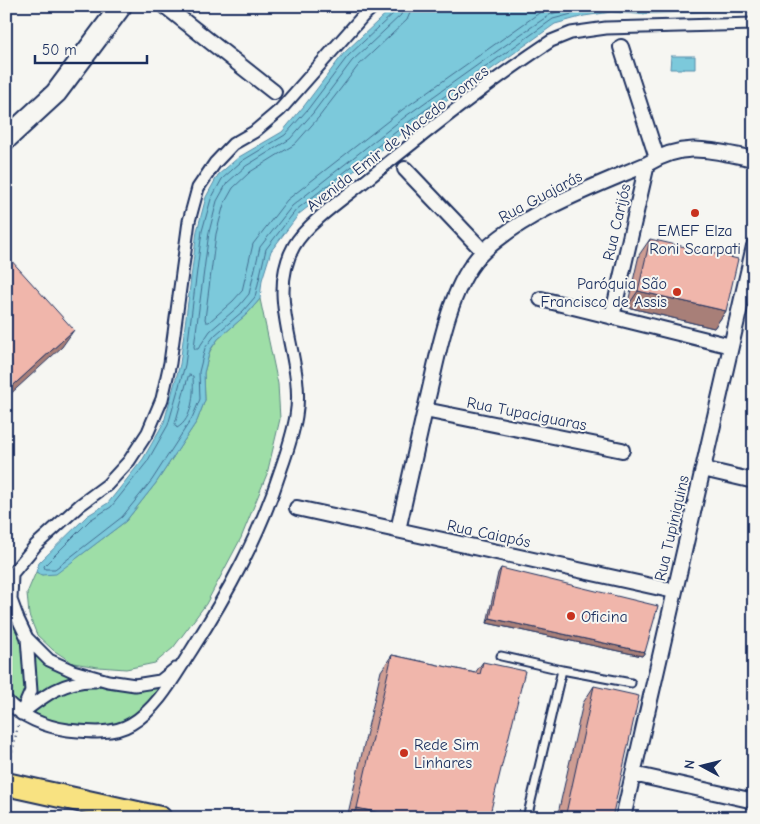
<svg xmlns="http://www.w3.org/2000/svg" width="760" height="824" font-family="'Comic Neue',sans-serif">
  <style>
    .green { fill: #9edea7; stroke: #5c8682 }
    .water { fill: #7cc9db; stroke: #558ba9 }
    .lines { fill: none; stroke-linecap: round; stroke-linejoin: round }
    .shore { stroke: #426d90; stroke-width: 1 }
    .service-casing { stroke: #1b2f5e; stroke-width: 11 }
    .pedestrian-casing { stroke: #1b2f5e; stroke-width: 15 }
    .minor-casing { stroke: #1b2f5e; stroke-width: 18 }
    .secondary-casing { stroke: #1b2f5e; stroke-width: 24 }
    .primary-casing { stroke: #1b2f5e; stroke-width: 26 }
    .path { stroke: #1b2f5e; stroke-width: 2.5; stroke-dasharray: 1 4; stroke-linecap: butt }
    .service { stroke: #f6f6f2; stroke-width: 7 }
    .pedestrian { stroke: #f6f6f2; stroke-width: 11 }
    .minor { stroke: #f6f6f2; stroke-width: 14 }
    .secondary { stroke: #f6f6f2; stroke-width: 20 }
    .primary { stroke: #f8e281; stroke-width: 22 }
    .wall { fill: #ce9d93; stroke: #1b2f5e }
    .shaded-wall { fill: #a87f78; stroke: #1b2f5e }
    .building { fill: #f0b6ab; stroke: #1b2f5e }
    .poi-dot { fill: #c8321e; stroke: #f6f6f2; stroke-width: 2 }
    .labels { text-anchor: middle; stroke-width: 4; stroke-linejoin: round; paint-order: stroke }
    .street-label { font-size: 16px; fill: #1b2f5e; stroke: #f6f6f2 }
    .poi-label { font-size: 16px; fill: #1b2f5e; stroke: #f6f6f2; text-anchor: start }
  </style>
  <rect width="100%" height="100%" fill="#f6f6f2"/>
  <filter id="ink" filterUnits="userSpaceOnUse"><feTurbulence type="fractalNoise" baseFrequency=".02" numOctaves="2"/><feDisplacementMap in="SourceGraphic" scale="10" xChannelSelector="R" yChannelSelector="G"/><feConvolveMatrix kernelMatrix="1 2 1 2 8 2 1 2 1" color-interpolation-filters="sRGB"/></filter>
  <g filter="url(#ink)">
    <!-- green -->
    <path class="green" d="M260,299L278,384L280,419L267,474L241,538L206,604L173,648L155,663L126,669L98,667L73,663L53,650L37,635L29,615L27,593L36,572L42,575L74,560L126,521L156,483L197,421L205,400L204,373L210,351L218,339L247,314Z
      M6,581L18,619L49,660L108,681H160L157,701L130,725L61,729L6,700Z"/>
    <!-- water -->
    <path class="water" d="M394,6H754V12L715,11L638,14L611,12L584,16L555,24L413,125L299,214L271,251L262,280L260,299L247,314L218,339L210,350L204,373L205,400L197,421L156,483L126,521L56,574L42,575L36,572L39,563L87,516L108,503L143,459L164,422L180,364L197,231L206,197L218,175L239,157L282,132L304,106L344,53Z
      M671,56H695V69H670Z"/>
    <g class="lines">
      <!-- shore -->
      <path class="shore" d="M397,6L395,12L348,56L308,109L285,135L242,161L222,179L211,199L202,231L185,365L168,425L147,462L111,507L90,520L44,566L45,569H55L122,517L152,480L192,418L200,399L199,372L205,348L215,335L243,311L255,297L266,249L296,210L410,121L553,19L583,11L610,7L638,9L715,6L754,8
        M403,6L401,15L352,61L313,113L290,139L246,166L227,183L217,201L209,232L194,347L195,349H198L210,331L239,306L249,294L260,247L292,206L406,116L524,32L551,14L577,6
        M411,6L410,13L407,20L358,66L319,117L295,144L250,172L233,188L224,204L216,234L205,319L206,322H209L233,301L242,291L253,244L287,200L402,110L549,6
        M189,375L193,376C194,393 193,419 177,428L175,425Z"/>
      <!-- service casing -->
      <g class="service-casing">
        <path id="service" d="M501,656L562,670
          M527,818L562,670L631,683"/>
      </g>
      <!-- pedestrian casing -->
      <g class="pedestrian-casing">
        <path id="pedestrian" d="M12,574L11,600L18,619L27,638L49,660L73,671L108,681L135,685L160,681L175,669
          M6,581L36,545L80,505L107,485L129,461L148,432L162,399L170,363L189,221L198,188L215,163L233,144L254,132L280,110L362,17L374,6
          M27,638L31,691L21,714C44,696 64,680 95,681
          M6,700C21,717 46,727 68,730C88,732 113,735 131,724C158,708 174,677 191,651C228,593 260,535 281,469C287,452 293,434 296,416C306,359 264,300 294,246C306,224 344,198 364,182C425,133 486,84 551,41L571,33L606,28L754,24"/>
      </g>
      <!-- minor casing -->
      <g class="minor-casing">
        <path id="minor" d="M165,6L274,92
          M621,47L657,158
          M405,169L483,251
          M541,299L731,346
          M612,317L647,164
          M425,410L622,450
          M703,469L754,481
          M297,508L674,591
          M398,530C408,487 417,444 427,401C438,357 449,283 484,251C527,211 593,187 647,164C686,140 713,151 754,159
          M633,774L754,801
          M623,818L754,246"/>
      </g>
      <!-- secondary casing -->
      <g class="secondary-casing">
        <path id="secondary" d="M6,139L56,93L121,6"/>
      </g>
      <!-- primary casing -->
      <g class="primary-casing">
        <path id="primary" d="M6,784L160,818"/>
      </g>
      <!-- path -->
      <path class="path" d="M9,766L18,725"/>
      <!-- service -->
      <use href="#service" class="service"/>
      <!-- pedestrian -->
      <use href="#pedestrian" class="pedestrian"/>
      <!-- minor -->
      <use href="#minor" class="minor"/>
      <!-- secondary -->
      <use href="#secondary" class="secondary"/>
      <!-- primary -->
      <use href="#primary" class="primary"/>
    </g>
    <!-- wall -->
    <path class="wall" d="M650,239L726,311L714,328L627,307L639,255Z
      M501,568L645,652L642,656L487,623L498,573Z
      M392,655L475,673L483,662L489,818H347L381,671Z
      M594,686L612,818H557L583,703Z"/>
    <!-- shaded-wall -->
    <path class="shaded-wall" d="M638,291L726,311L714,328L627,307Z
      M74,330L62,347L6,398V392Z
      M490,618L645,652L642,656L487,623Z
      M357,808L403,818H350Z"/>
    <!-- building -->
    <path class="building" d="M650,239L738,259L726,311L638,291Z
      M9,258L74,330L6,392V260Z
      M501,568L658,606L645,652L490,618Z
      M392,655L480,674L483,662L525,671L489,818H403L357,808Z
      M594,686L639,696L612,818H565Z"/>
  </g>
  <!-- markers -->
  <g class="poi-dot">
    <circle cx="695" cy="213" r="5"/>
    <circle cx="677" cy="292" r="5"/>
    <circle cx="571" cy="616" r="5"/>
    <circle cx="404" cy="753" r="5"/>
  </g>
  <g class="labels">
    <!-- street labels -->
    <g class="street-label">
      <text transform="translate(397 138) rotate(-38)" y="6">Avenida Emir de Macedo Gomes</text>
      <text transform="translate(540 196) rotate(-28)" y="6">Rua Guajarás</text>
      <text transform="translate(616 222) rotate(-77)" y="6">Rua Carijós</text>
      <text transform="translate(527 413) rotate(11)" y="6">Rua Tupaciguaras</text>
      <text transform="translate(671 528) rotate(-77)" y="6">Rua Tupiniquins</text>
      <text transform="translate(489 533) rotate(12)" y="6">Rua Caiapós</text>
    </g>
    <!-- poi labels -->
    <g class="poi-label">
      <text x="695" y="236" text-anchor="middle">EMEF Elza<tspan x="695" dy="18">Roni Scarpati</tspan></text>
      <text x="667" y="289" text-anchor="end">Paróquia São<tspan x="667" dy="18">Francisco de Assis</tspan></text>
      <text x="581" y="622">Oficina</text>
      <text x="414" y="750">Rede Sim<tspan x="414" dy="18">Linhares</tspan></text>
    </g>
  </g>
  <!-- margin -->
  <rect width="760" height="824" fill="none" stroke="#f6f6f2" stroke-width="25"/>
  <rect x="12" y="12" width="735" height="799" fill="none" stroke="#1b2f5e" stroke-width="2" filter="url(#ink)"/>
  <!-- north arrow -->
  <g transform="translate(702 766) rotate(277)" stroke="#f6f6f2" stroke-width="4" paint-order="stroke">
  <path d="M0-4L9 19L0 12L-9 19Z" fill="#1b2f5e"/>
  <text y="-8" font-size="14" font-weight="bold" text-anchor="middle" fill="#1b2f5e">N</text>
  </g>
  <!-- scale -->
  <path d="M35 55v8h112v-8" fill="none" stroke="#1b2f5e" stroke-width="2.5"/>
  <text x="42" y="55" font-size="15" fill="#1b2f5e" stroke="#f6f6f2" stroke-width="4" paint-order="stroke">50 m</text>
</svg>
